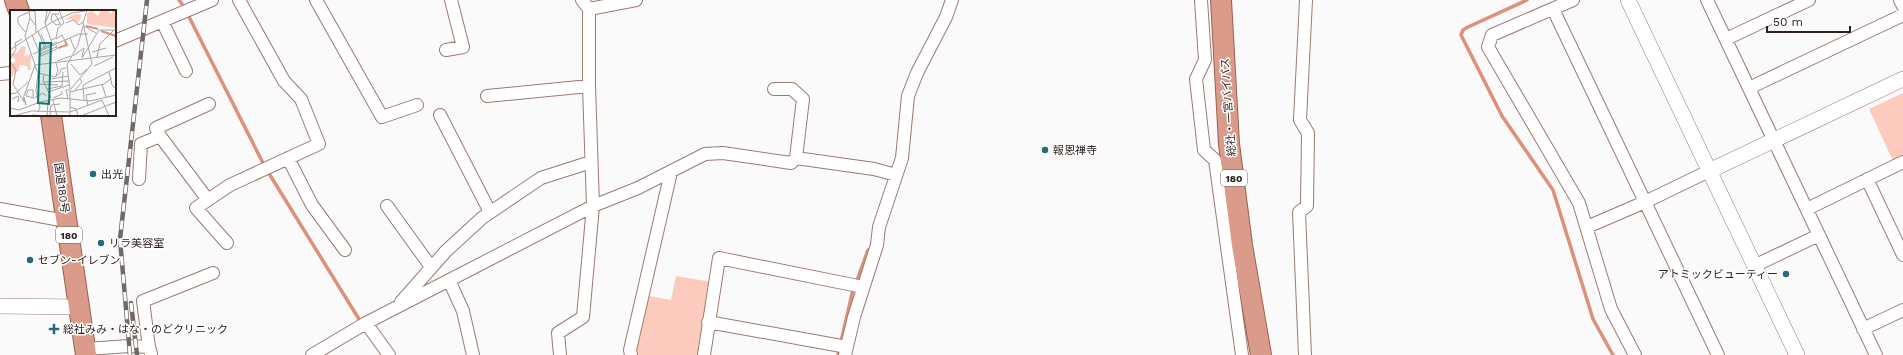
<svg xmlns="http://www.w3.org/2000/svg" width="1903" height="355" font-family="'Work Sans','Noto Sans JP',sans-serif">
  <style>
    .green { fill: #fdcbbd }
    .lines { fill: none; stroke-linecap: round; stroke-linejoin: round }
    .stream { stroke: #dd907a; stroke-width: 3.5 }
    .minor-casing { stroke: #9c7a71; stroke-width: 14 }
    .tertiary-casing { stroke: #9c7a71; stroke-width: 16 }
    .trunk-casing { stroke: #986051; stroke-width: 22 }
    .minor { stroke: #fff; stroke-width: 12 }
    .tertiary { stroke: #fff; stroke-width: 15 }
    .trunk { stroke: #da9b8a; stroke-width: 20 }
    .rail-casing { stroke: #726966; stroke-width: 4.5 }
    .rail { stroke: #fff; stroke-width: 3; stroke-dasharray: 9; stroke-linecap: butt }
    .poi-dot { fill: #28687d; stroke: #fff; stroke-width: 1.5 }
    .labels { text-anchor: middle; stroke-width: 3; stroke-linejoin: round; paint-order: stroke }
    .shield { fill: #fff; stroke: #6d6462; stroke-width: 1 }
    .shield-label { font-size: 10px; font-weight: bold; fill: #2f221e }
    .street-label { font-size: 11px; fill: #2f221e; stroke: #fff }
    .poi-label { font-size: 11px; fill: #2f221e; stroke: #fff; text-anchor: start }
    .inset-river { fill: none; stroke: #dd907a; stroke-width: 2 }
    .inset-road { fill: none; stroke: #a9a4a2; stroke-width: 1 }
    .view { fill: #0f766e; fill-opacity: 0.15; stroke: #0f766e; stroke-width: 2 }
    .inset-edge { fill: none; stroke: #2f221e; stroke-width: 2 }
  </style>
  <rect width="100%" height="100%" fill="#fafafa"/>
  <!-- green -->
  <path class="green" d="M1903,93V156L1893,161L1869,109Z
    M676,276L712,282L699,355H636L634,347L644,295L671,300Z"/>
  <g class="lines">
    <!-- stream -->
    <path class="stream" d="M179,0L184,7L265,167L362,324
      M1527,0L1468,27L1463,30L1461,35L1502,116L1553,190L1593,319L1613,355
      M838,355L852,294L868,250"/>
    <!-- minor casing -->
    <g class="minor-casing">
      <path id="minor" d="M316,0L382,117L417,105
        M1201,0L1205,60L1196,79L1204,150L1215,160L1242,355
        M1573,0L1492,35L1488,47L1579,203L1611,309L1635,355
        M1707,0L1876,355
        M1900,0L1903,6
        M589,9L636,0
        M1553,9L1718,355
        M162,21L186,71
        M1726,39L1809,0
        M115,41L212,0
        M446,50L463,47L451,0
        M0,74L11,73
        M1749,88L1903,15
        M774,89H792L803,99L796,158
        M487,96L589,86
        M440,115L490,212
        M160,136L156,128L209,104
        M288,158L312,205L345,250
        M139,179L141,144L160,136L208,200
        M1867,179L1903,255
        M387,206L431,267
        M0,209L66,221
        M1807,209L1903,162
        M1587,227L1645,202L1709,171
        M227,243L196,208L230,185L319,144L301,99L284,81L239,0
        M1754,266L1819,235
        M449,280L463,311L473,355
        M401,302L446,251L482,218L541,178L591,162
        M708,322L847,347
        M366,323L389,355
        M1863,329L1903,310
        M149,347L143,301L213,273
        M86,349L129,346L149,347L151,354
        M312,355L366,323L593,206L638,188L705,154L723,153L791,163L796,158L874,169L896,175
        M560,355L558,333L583,317L593,206L589,86V9L582,0
        M631,355L630,350L671,172
        M704,355L719,258L863,287
        M845,355L854,317L877,245L879,227L902,158L908,96L917,73L946,17L952,0
        M1305,355L1299,212L1307,206L1308,133L1300,120L1306,0"/>
    </g>
    <!-- tertiary casing -->
    <g class="tertiary-casing">
      <path id="tertiary" d="M1628,0L1797,355
        M1709,171L1903,79
        M0,306L79,307"/>
    </g>
    <!-- trunk casing -->
    <g class="trunk-casing">
      <path id="trunk" d="M15,0L19,11
        M1221,0L1229,144L1242,245L1261,355
        M51,115L86,355"/>
    </g>
    <!-- minor -->
    <use href="#minor" class="minor"/>
    <!-- tertiary -->
    <use href="#tertiary" class="tertiary"/>
    <!-- trunk -->
    <use href="#trunk" class="trunk"/>
    <!-- rail casing -->
    <g class="rail-casing">
      <path id="rail" d="M131,303L137,355
        M130,355L120,239L147,0"/>
    </g>
    <!-- rail -->
    <use href="#rail" class="rail"/>
  </g>
  <!-- markers -->
  <g class="poi-dot">
    <circle cx="1045" cy="150" r="4"/>
    <circle cx="93" cy="174" r="4"/>
    <circle cx="101" cy="243" r="4"/>
    <circle cx="30" cy="260" r="4"/>
    <circle cx="1786" cy="274" r="4"/>
    <path d="M52 323h4v4h4v4h-4v4h-4v-4h-4v-4h4z"/>
  </g>
  <g class="labels">
    <!-- shield labels -->
    <g class="shield">
      <rect x="1221" y="170" width="26" height="16" rx="3"/>
      <rect x="56" y="227" width="26" height="16" rx="3"/>
    </g>
    <g class="shield-label">
      <text x="1234" y="182">180</text>
      <text x="69" y="239">180</text>
    </g>
    <!-- street labels -->
    <g class="street-label">
      <text transform="translate(1228 107) rotate(-94)" y="4">総社・一宮バイパス</text>
      <text transform="translate(62 188) rotate(82)" y="4">国道180号</text>
    </g>
    <!-- poi labels -->
    <g class="poi-label">
      <text x="1053" y="154">報恩禅寺</text>
      <text x="101" y="178">出光</text>
      <text x="109" y="247">リラ美容室</text>
      <text x="38" y="264">セブン-イレブン</text>
      <text x="1778" y="278" text-anchor="end">アトミックビューティー</text>
      <text x="63" y="333">総社みみ・はな・のどクリニック</text>
    </g>
  </g>
  <!-- overview -->
  <g transform="translate(10 10)">
    <rect width="106" height="106" fill="#fafafa"/>
    <path d="M81,0L88,6L91,0H97L101,4L102,1H106V18L77,14V4ZM65,4L72,5L68,13L62,9L54,10ZM12,36L16,37L14,46L22,44L20,53L21,60H18L17,56L9,55V60L1,67L0,55L6,51L2,45L0,49V44L7,43Z" fill="#fdcbbd"/>
    <path class="inset-river" d="M76,16L88,19M91,21L106,26M48,38L57,35L55,31"/>
    <path class="inset-road" d="M19,1H25L26,22M19,1L20,8L26,16M37,1L35,13L43,36M45,4L51,15M49,4H42L41,10L46,15L50,14M35,13L41,0M56,13L63,10L69,15L73,12M74,16L86,23M28,21L35,39M15,22L8,13V7L19,2M31,24L36,36M22,25L31,46L47,39L46,35M60,28L65,40M46,29L52,25L55,31M41,30L46,28L48,18L54,13L49,0M0,40L42,12L62,3L75,1M28,40L47,32M82,42L96,38M23,44L69,24H78M30,44L46,37M63,46L74,38L72,47M87,47L90,34L104,20M72,48L89,20H106M0,50L6,39L5,33L12,29M0,51L6,60L3,74L14,92M47,51L61,46M46,53L48,60L46,66M61,54L70,65L77,59M25,55L106,45M25,56L28,63L26,81L30,97L28,102M84,56L103,47M99,62L102,75L106,79M28,63L45,67L50,63L51,59L56,58M34,65L33,71L41,87L39,89M41,69L58,66M34,72L59,71M29,74L48,75M92,74L96,87M37,79L52,76L53,62M60,79L57,55L68,35L73,16M65,80L72,72L70,69M38,82L59,75M60,82L94,74L102,68M0,84L6,83L18,72M14,86L25,55L15,26L20,8M13,87H14L16,95L14,90ZM23,87V80H18L16,86L24,88L33,83L36,86M43,88L52,84V81M2,89L8,86L9,91H7M58,89L56,80H59M43,90L47,106M74,90L73,75L106,58M92,90L99,106M78,96L76,85L86,83M60,97L66,99L68,106M0,98L9,100L30,92L51,88L80,91L106,85M60,102L92,90M22,105L36,106M4,106L21,101L59,102M37,106L38,91M40,106L41,95L50,94M60,106V80L82,54L73,13L77,0M71,106L106,92"/>
    <path class="view" d="M30,33H41L39,94L28,93Z"/>
    <rect width="106" height="106" class="inset-edge"/>
  </g>
  <!-- scale -->
  <path d="M1767 26v6h83v-6" fill="none" stroke="#2f221e" stroke-width="2"/>
  <text x="1773" y="26" font-size="12" fill="#2f221e" stroke="#ffffff" stroke-width="3" paint-order="stroke">50 m</text>
</svg>
